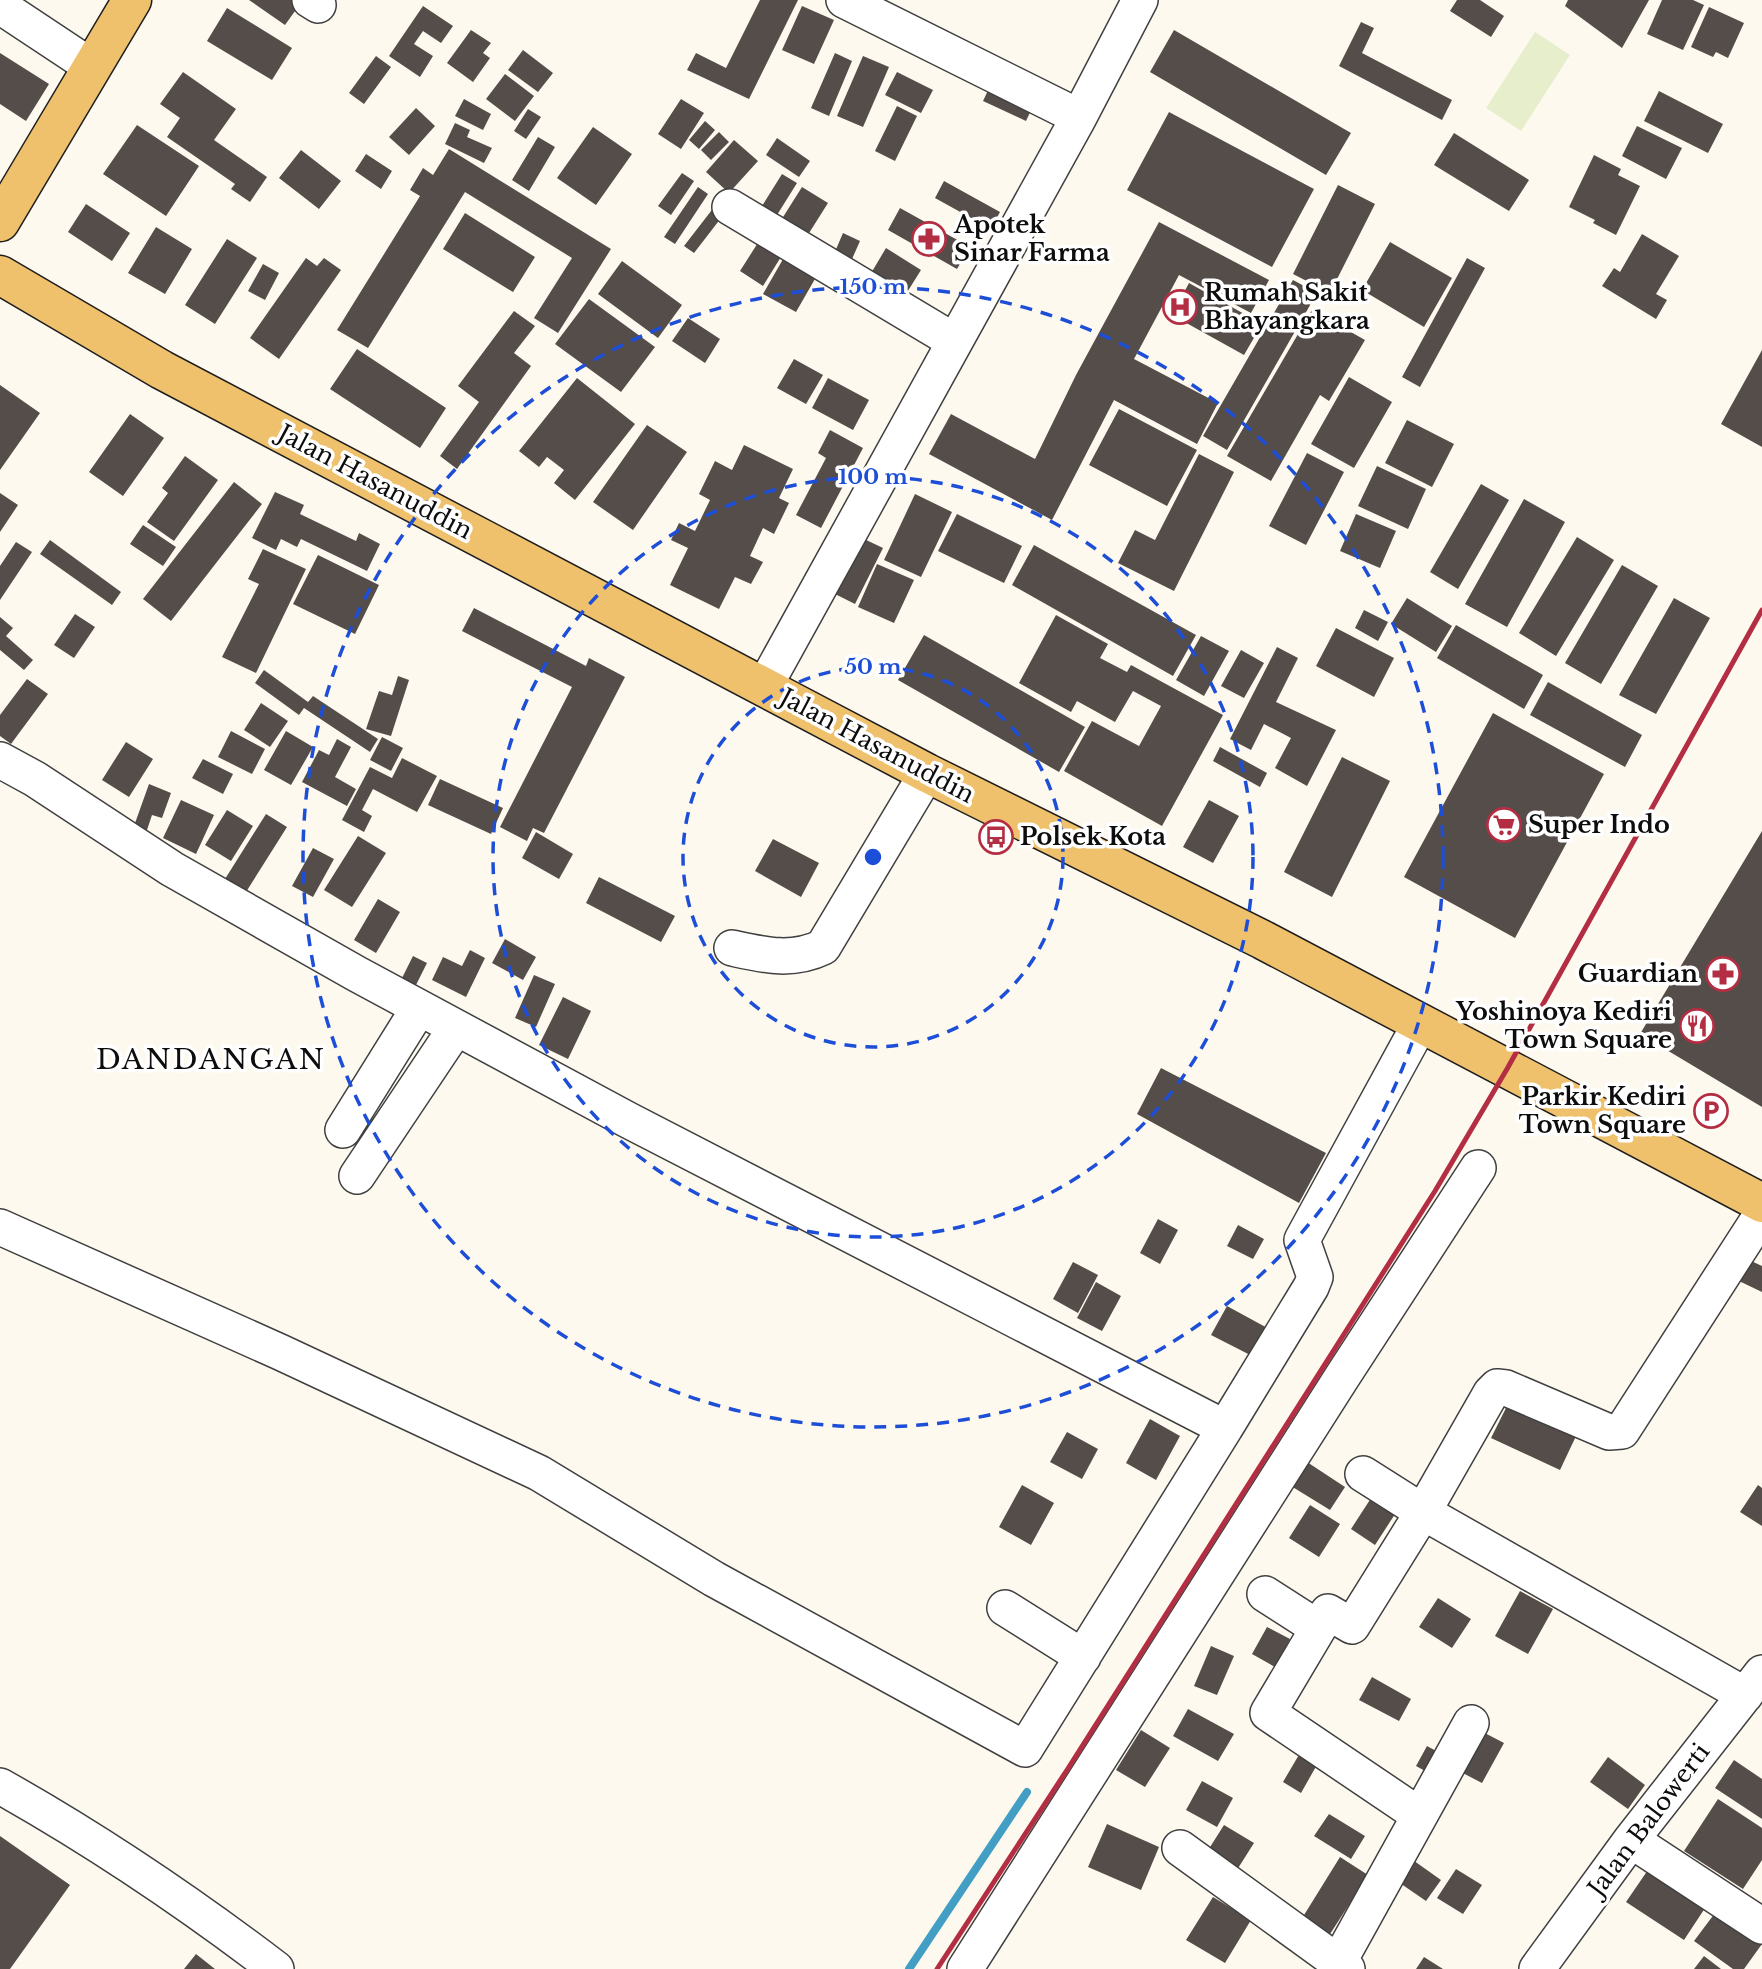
<svg xmlns="http://www.w3.org/2000/svg" width="1762" height="1969" font-family="'Libre Baskerville',serif">
  <style>
    .pitch { fill: #e6eecb }
    .lines { fill: none; stroke-linecap: round; stroke-linejoin: round }
    .stream { stroke: #429ec4; stroke-width: 8 }
    .building { fill: #554d4a }
    .minor-casing { stroke: #404040; stroke-width: 38 }
    .major-casing { stroke: #1e1e1e; stroke-width: 41 }
    .minor { stroke: #fff; stroke-width: 35 }
    .major { stroke: #efc16d; stroke-width: 38 }
    .rail { stroke: #b42e43; stroke-width: 5 }
    .ring { fill: none; stroke: #1d4ed8; stroke-width: 3.5; stroke-dasharray: 12 9 }
    .labels { text-anchor: middle; stroke-width: 7; stroke-linejoin: round; paint-order: stroke }
    .poi-label { font-size: 24px; font-weight: bold; fill: #0d0d0d; stroke: #fff; text-anchor: start }
    .street-label { font-size: 24px; fill: #0d0d0d; stroke: #fff }
    .quarter-label { font-size: 28px; letter-spacing: 2px; fill: #0d0d0d; stroke: #fff }
    .centre { fill: #1d4ed8; stroke: #fff; stroke-width: 3.5 }
    .ring-label { font-size: 21px; text-anchor: middle; font-weight: bold; fill: #1d4ed8; stroke: #fff; stroke-width: 7; stroke-linejoin: round; paint-order: stroke }
  </style>
  <rect width="100%" height="100%" fill="#fef9ee"/>
  <!-- pitch -->
  <path class="pitch" d="M1535,32L1570,55L1521,131L1486,108Z"/>
  <g class="lines">
    <!-- stream -->
    <path class="stream" d="M909,1969L1027,1792"/>
  </g>
  <!-- building -->
  <path class="building" d="M249,0H294L300,4L285,25Z
    M760,0H798L749,99L687,70L696,53L726,68Z
    M1457,0H1480L1504,16L1491,37L1450,11Z
    M1568,0H1649L1622,48L1565,6Z
    M1662,0H1693L1704,5L1683,50L1647,34Z
    M423,6L453,26L441,43L423,31L414,44L433,56L420,77L389,56Z
    M802,6L834,20L814,64L782,50Z
    M1709,7L1744,23L1728,58L1716,52L1713,57L1691,47Z
    M227,8L292,48L272,80L207,41Z
    M1361,22L1374,28L1362,53L1452,100L1442,120L1339,66Z
    M471,30L491,43L483,53L490,58L473,82L447,63Z
    M1174,30L1351,133L1326,175L1150,72Z
    M523,50L553,73L538,92L508,70Z
    M0,53L49,84L26,121L0,104Z
    M835,53L852,61L829,116L811,108Z
    M376,56L391,67L364,104L349,93Z
    M863,56L889,67L863,127L837,116Z
    M183,72L236,109L214,140L267,177L250,202L231,189L235,184L167,137L180,118L160,104Z
    M897,72L933,90L921,113L885,95Z
    M505,74L534,96L515,121L486,99Z
    M991,84L1034,104L1026,121L983,101Z
    M1659,91L1723,124L1708,153L1644,121Z
    M464,99L491,114L483,130L455,116Z
    M681,99L704,113L681,149L658,134Z
    M897,106L917,116L895,161L875,151Z
    M416,108L435,126L409,155L389,137Z
    M528,109L541,117L526,139L514,131Z
    M1169,112L1314,189L1272,267L1127,190Z
    M705,121L715,130L699,149L689,140Z
    M455,123L470,130L467,137L492,148L484,163L445,144Z
    M137,125L199,166L166,216L103,174Z
    M1637,126L1682,148L1666,179L1622,156Z
    M593,127L632,154L596,205L557,178Z
    M719,132L729,142L711,160L701,150Z
    M1454,133L1529,180L1509,211L1434,165Z
    M538,137L555,147L529,191L512,180Z
    M777,138L810,161L799,177L766,155Z
    M734,140L758,161L729,193L706,172Z
    M449,149L611,249L558,333L534,318L572,258L465,192L368,348L337,330L420,196L410,190L423,168L433,175Z
    M301,150L341,181L319,209L279,178Z
    M366,154L392,171L381,189L355,171Z
    M1594,155L1621,169L1618,175L1640,186L1616,235L1593,223L1595,220L1569,207Z
    M682,173L694,181L671,215L658,206Z
    M782,174L797,183L777,215L762,206Z
    M944,181L1000,212L991,229L935,198Z
    M1338,185L1375,204L1330,293L1293,274Z
    M698,187L708,194L675,244L664,237Z
    M802,187L828,203L804,241L778,225Z
    M718,202L728,209L694,253L684,246Z
    M86,204L130,233L112,261L68,232Z
    M900,208L970,247L957,269L888,230Z
    M465,213L535,257L513,292L443,249Z
    M1159,222L1269,280L1251,313L1179,275L1134,359L1218,403L1197,444L1114,400L1052,520L929,454L951,414L1035,459L1076,375Z
    M156,227L192,249L165,294L128,273Z
    M843,233L860,241L848,268L831,261Z
    M1642,234L1679,256L1656,294L1667,300L1656,319L1602,286L1614,268L1620,272Z
    M761,238L784,252L763,286L740,271Z
    M227,239L257,258L215,324L185,305Z
    M1390,242L1452,278L1424,327L1362,290Z
    M790,247L823,265L796,312L763,294Z
    M886,248L921,270L901,302L867,280Z
    M306,258L317,266L324,258L341,270L279,359L250,338Z
    M1467,258L1485,268L1420,387L1402,377Z
    M622,261L682,305L658,338L598,294Z
    M263,264L279,273L265,300L248,291Z
    M1293,280L1317,293L1227,450L1203,436Z
    M1189,283L1262,324L1244,355L1172,315Z
    M589,299L655,347L621,392L555,344Z
    M1312,310L1365,340L1329,401L1320,395L1271,481L1227,456Z
    M514,311L535,326L514,353L531,366L457,469L440,456L479,402L458,386Z
    M688,318L720,339L705,363L672,341Z
    M357,349L446,408L420,448L330,389Z
    M1762,350V447L1721,424Z
    M794,359L823,375L806,404L777,388Z
    M1349,377L1392,402L1354,468L1311,444Z
    M577,378L635,424L575,500L554,483L564,470L547,457L539,467L519,451Z
    M828,378L869,400L853,430L812,408Z
    M0,385L40,413L0,470Z
    M1119,409L1197,450L1167,506L1089,465Z
    M130,414L164,438L123,496L89,472Z
    M1407,420L1454,444L1432,487L1385,463Z
    M647,425L687,452L633,530L593,502Z
    M830,430L863,448L821,528L796,515L826,458L818,453Z
    M744,445L793,469L779,498L789,503L774,534L763,528L750,556L763,562L751,584L735,577L719,609L670,585L688,548L671,540L679,523L695,531L710,500L699,494L715,461L732,470Z
    M1307,453L1344,472L1306,545L1269,526Z
    M1199,454L1234,472L1174,591L1118,563L1135,530L1155,540Z
    M185,456L218,480L174,541L147,522L168,493L162,488Z
    M1377,466L1426,489L1408,529L1358,506Z
    M234,482L262,504L171,621L143,599Z
    M1481,484L1509,500L1458,589L1430,572Z
    M275,492L304,505L300,514L356,541L359,533L380,544L367,571L301,539L297,547L281,539L276,550L252,538Z
    M0,493L18,505L0,532Z
    M915,494L952,512L921,577L884,560Z
    M1524,499L1565,522L1507,627L1465,604Z
    M957,514L1022,546L1004,583L938,551Z
    M1356,514L1396,531L1380,568L1340,551Z
    M143,525L176,547L163,566L130,544Z
    M1577,537L1614,560L1556,656L1519,633Z
    M862,538L883,548L855,604L835,594Z
    M50,540L121,592L112,605L40,554Z
    M16,542L32,552L0,600V566Z
    M1034,545L1196,635L1173,676L1012,585Z
    M263,549L306,569L256,673L222,657L259,584L248,579Z
    M318,555L379,585L355,634L293,604Z
    M877,564L914,580L894,623L858,607Z
    M1622,565L1658,586L1601,684L1565,663Z
    M1407,598L1452,626L1436,652L1391,624Z
    M1674,598L1710,618L1656,714L1619,695Z
    M474,608L586,666L589,658L625,677L544,833L533,828L527,841L500,827L572,687L462,631Z
    M1364,610L1388,622L1378,641L1355,628Z
    M75,614L95,627L74,658L54,645Z
    M1056,615L1108,644L1100,658L1127,672L1131,665L1223,715L1162,826L1064,771L1092,721L1139,746L1161,706L1133,691L1115,722L1077,701L1071,712L1019,683Z
    M0,617L13,628L6,636L33,660L24,670L0,650Z
    M1456,625L1543,675L1524,709L1437,658Z
    M1336,628L1394,658L1374,697L1316,666Z
    M924,635L1085,727L1059,772L898,680Z
    M1201,636L1229,651L1204,696L1176,680Z
    M1277,647L1298,658L1276,702L1336,730L1307,786L1275,768L1291,738L1264,724L1251,750L1230,739Z
    M1241,650L1264,663L1244,698L1221,686Z
    M264,670L308,702L313,696L378,739L370,752L304,708L299,715L255,683Z
    M398,676L409,680L391,736L366,729L379,691L392,695Z
    M27,679L48,694L11,744L0,736V715Z
    M1548,682L1642,735L1625,767L1530,715Z
    M261,703L288,721L270,747L244,730Z
    M1493,713L1604,774L1515,938L1404,877Z
    M231,731L265,749L252,774L218,757Z
    M286,731L313,747L291,785L264,770Z
    M382,737L403,748L391,771L370,760Z
    M337,739L351,747L335,777L356,789L347,806L302,782L319,750L329,755Z
    M126,742L153,759L129,797L102,780Z
    M1220,747L1267,773L1260,787L1213,761Z
    M1342,757L1390,781L1332,897L1284,872Z
    M402,758L437,776L417,812L373,789L362,810L372,816L364,832L342,820L370,767L392,778Z
    M203,759L233,774L223,794L192,778Z
    M440,779L503,808L491,834L428,805Z
    M149,784L171,793L162,818L152,815L147,830L134,826Z
    M181,800L214,815L196,854L163,838Z
    M1209,800L1239,816L1213,863L1183,847Z
    M227,810L253,826L231,861L205,845Z
    M266,814L287,827L246,892L225,879Z
    M1762,831V1107L1640,1034Z
    M536,832L573,854L559,879L522,858Z
    M358,836L386,853L352,907L324,890Z
    M773,839L819,863L801,897L755,871Z
    M313,848L334,859L313,897L292,886Z
    M599,877L675,916L661,942L586,903Z
    M378,899L400,912L376,953L354,940Z
    M505,939L536,957L523,980L492,963Z
    M470,950L485,958L466,997L432,980L443,957L462,966Z
    M413,956L427,963L413,991L399,984Z
    M534,975L555,984L536,1027L515,1018Z
    M563,997L591,1011L568,1059L539,1045Z
    M1161,1068L1326,1153L1299,1203L1137,1114Z
    M1158,1219L1178,1230L1160,1264L1140,1253Z
    M1238,1225L1264,1239L1253,1259L1227,1246Z
    M1749,1260L1762,1266V1292L1739,1281Z
    M1073,1262L1098,1275L1078,1313L1053,1299Z
    M1096,1282L1121,1296L1102,1331L1077,1318Z
    M1227,1306L1271,1330L1256,1358L1211,1335Z
    M1509,1402L1577,1434L1560,1470L1491,1438Z
    M1150,1419L1180,1436L1156,1480L1126,1463Z
    M1067,1432L1098,1449L1082,1479L1050,1462Z
    M1307,1462L1345,1487L1330,1510L1291,1486Z
    M1022,1485L1054,1503L1031,1545L999,1527Z
    M1758,1485L1762,1488V1526L1740,1512Z
    M1375,1492L1399,1508L1375,1545L1351,1529Z
    M1310,1505L1340,1524L1319,1557L1289,1538Z
    M1520,1591L1553,1609L1528,1654L1495,1636Z
    M1438,1598L1471,1619L1452,1648L1419,1627Z
    M1267,1627L1290,1639L1275,1667L1252,1654Z
    M1211,1646L1234,1656L1217,1695L1194,1686Z
    M1372,1677L1411,1699L1399,1721L1359,1700Z
    M1188,1709L1234,1734L1218,1761L1173,1736Z
    M1477,1729L1504,1743L1482,1783L1455,1769Z
    M1141,1730L1170,1748L1145,1787L1116,1770Z
    M1427,1746L1449,1758L1438,1778L1416,1766Z
    M1300,1753L1318,1763L1301,1793L1283,1782Z
    M1608,1757L1645,1785L1628,1809L1590,1782Z
    M1734,1760L1762,1779V1819L1715,1788Z
    M1202,1781L1233,1798L1217,1827L1186,1810Z
    M1718,1799L1762,1828V1860L1743,1889L1684,1851Z
    M1329,1814L1365,1836L1351,1859L1314,1836Z
    M1107,1824L1159,1847L1141,1890L1088,1867Z
    M1224,1825L1254,1843L1235,1873L1205,1855Z
    M0,1836L70,1885L10,1969H0Z
    M1340,1857L1368,1875L1323,1945L1296,1928Z
    M1410,1858L1441,1880L1426,1901L1394,1879Z
    M1652,1864L1709,1902L1684,1940L1626,1902Z
    M1456,1869L1482,1885L1463,1914L1437,1898Z
    M1213,1897L1251,1920L1225,1963L1186,1940Z
    M1721,1905L1762,1936V1944L1744,1969H1733L1694,1941Z
    M196,1954L215,1969H184Z
    M1704,1956L1721,1969H1694Z
    M1424,1957L1443,1969H1416Z"/>
  <g class="lines">
    <!-- minor casing -->
    <g class="minor-casing">
      <path id="minor" d="M310,0L318,5
        M844,0L1079,117
        M0,6L92,67
        M730,207L954,341
        M764,687L1079,117L1140,0
        M0,760L35,779L172,869L357,974L628,1120L1225,1428L1025,1749L714,1579L539,1473L280,1352L0,1227
        M732,948C764,955 792,962 823,947L927,773
        M343,1130L419,1008
        M357,1176L456,1028
        M1225,1428L1311,1287L1315,1277L1302,1240L1420,1024
        M1363,1474L1423,1512L1352,1626L1328,1612L1268,1713L1419,1815
        M1265,1594L1318,1628
        M1005,1608L1083,1657
        M1745,1695L1423,1512L1491,1393L1497,1387L1506,1388L1609,1432L1622,1431L1762,1214
        M0,1786C96,1840 188,1902 276,1969
        M1631,1840L1762,1926
        M1180,1848L1347,1969
        M1338,1963L1471,1723
        M965,1969L1342,1377L1478,1168
        M1537,1969L1631,1840L1762,1673"/>
    </g>
    <!-- major casing -->
    <g class="major-casing">
      <path id="major" d="M0,222L132,0
        M0,275L162,370L927,773L1263,940L1762,1203"/>
    </g>
    <!-- minor -->
    <use href="#minor" class="minor"/>
    <!-- major -->
    <use href="#major" class="major"/>
    <!-- rail -->
    <path class="rail" d="M937,1969L1067,1770L1435,1191L1507,1069L1762,610"/>
  </g>
  <!-- distance rings -->
  <g class="ring">
    <circle cx="873" cy="857" r="190"/>
    <circle cx="873" cy="857" r="380"/>
    <circle cx="873" cy="857" r="570"/>
  </g>
  <!-- icons -->
  <defs>
    <g id="pharmacy-ring" transform="scale(1.75)"><circle r="9.5" fill="#fff" stroke="#b42e43" stroke-width="1.5"/><path d="M-2-6h4v4h4v4h-4v4h-4v-4h-4v-4h4Z" fill="#b42e43"/></g>
    <g id="hospital-ring" transform="scale(1.75)"><circle r="9.5" fill="#fff" stroke="#b42e43" stroke-width="1.5"/><path d="M-5-5h3v3.5h4V-5h3V5h-3V1.5h-4V5h-3Z" fill="#b42e43"/></g>
    <g id="supermarket-ring" transform="scale(1.75)"><circle r="9.5" fill="#fff" stroke="#b42e43" stroke-width="1.5"/><path d="M-6-5.5h2.5l.6 2H6L4.5 2H-2.5L-4.4-4H-6ZM-1.5 3.2a1.3 1.3 0 1 0 .1 0ZM3 3.2a1.3 1.3 0 1 0 .1 0Z" fill="#b42e43"/></g>
    <g id="bus-ring" transform="scale(1.75)"><circle r="9.5" fill="#fff" stroke="#b42e43" stroke-width="1.5"/><path d="M-5-6H5V4H4V6H2V4H-2V6H-4V4H-5ZM-3.5-4V0h7V-4ZM-3.5 1.2v1.5H-2V1.2ZM2 1.2v1.5H3.5V1.2Z" fill="#b42e43"/></g>
    <g id="restaurant-ring" transform="scale(1.75)"><circle r="9.5" fill="#fff" stroke="#b42e43" stroke-width="1.5"/><path d="M-5-6h1v4h1v-4h1v4h1v-4h1v5L-1.5 .5V6h-2V.5L-5-1ZM5-6V6H3V1.5H1.5Q1.5-4 5-6Z" fill="#b42e43"/></g>
    <g id="parking-ring" transform="scale(1.75)"><circle r="9.5" fill="#fff" stroke="#b42e43" stroke-width="1.5"/><path d="M-3.5-5.5H1a3.5 3.5 0 0 1 0 7H-1V5.5H-3.5ZM-1-3.4V-.6H.8a1.4 1.4 0 0 0 0-2.8Z" fill="#b42e43"/></g>
  </defs>
  <g fill-rule="evenodd">
    <use href="#pharmacy-ring" x="929" y="239"/>
    <use href="#hospital-ring" x="1180" y="307"/>
    <use href="#supermarket-ring" x="1504" y="825"/>
    <use href="#bus-ring" x="996" y="837"/>
    <use href="#pharmacy-ring" x="1723" y="974"/>
    <use href="#restaurant-ring" x="1697" y="1026"/>
    <use href="#parking-ring" x="1711" y="1111"/>
  </g>
  <g class="labels">
    <!-- poi labels -->
    <g class="poi-label">
      <text x="954" y="233">Apotek<tspan x="954" dy="28">Sinar Farma</tspan></text>
      <text x="1204" y="301">Rumah Sakit<tspan x="1204" dy="28">Bhayangkara</tspan></text>
      <text x="1528" y="833">Super Indo</text>
      <text x="1020" y="845">Polsek Kota</text>
      <text x="1698" y="982" text-anchor="end">Guardian</text>
      <text x="1672" y="1020" text-anchor="end">Yoshinoya Kediri<tspan x="1672" dy="28">Town Square</tspan></text>
      <text x="1686" y="1105" text-anchor="end">Parkir Kediri<tspan x="1686" dy="28">Town Square</tspan></text>
    </g>
    <!-- street labels -->
    <g class="street-label">
      <text transform="translate(375 482) rotate(28)" y="8">Jalan Hasanuddin</text>
      <text transform="translate(877 746) rotate(28)" y="8">Jalan Hasanuddin</text>
      <text transform="translate(1649 1820) rotate(-53)" y="8">Jalan Balowerti</text>
    </g>
    <!-- quarter labels -->
    <g class="quarter-label">
      <text x="211" y="1069">DANDANGAN</text>
    </g>
  </g>
  <circle cx="873" cy="857" r="10" class="centre"/>
  <g class="ring-label">
    <text x="873" y="294">150 m</text>
    <text x="873" y="484">100 m</text>
    <text x="873" y="674">50 m</text>
  </g>
</svg>
